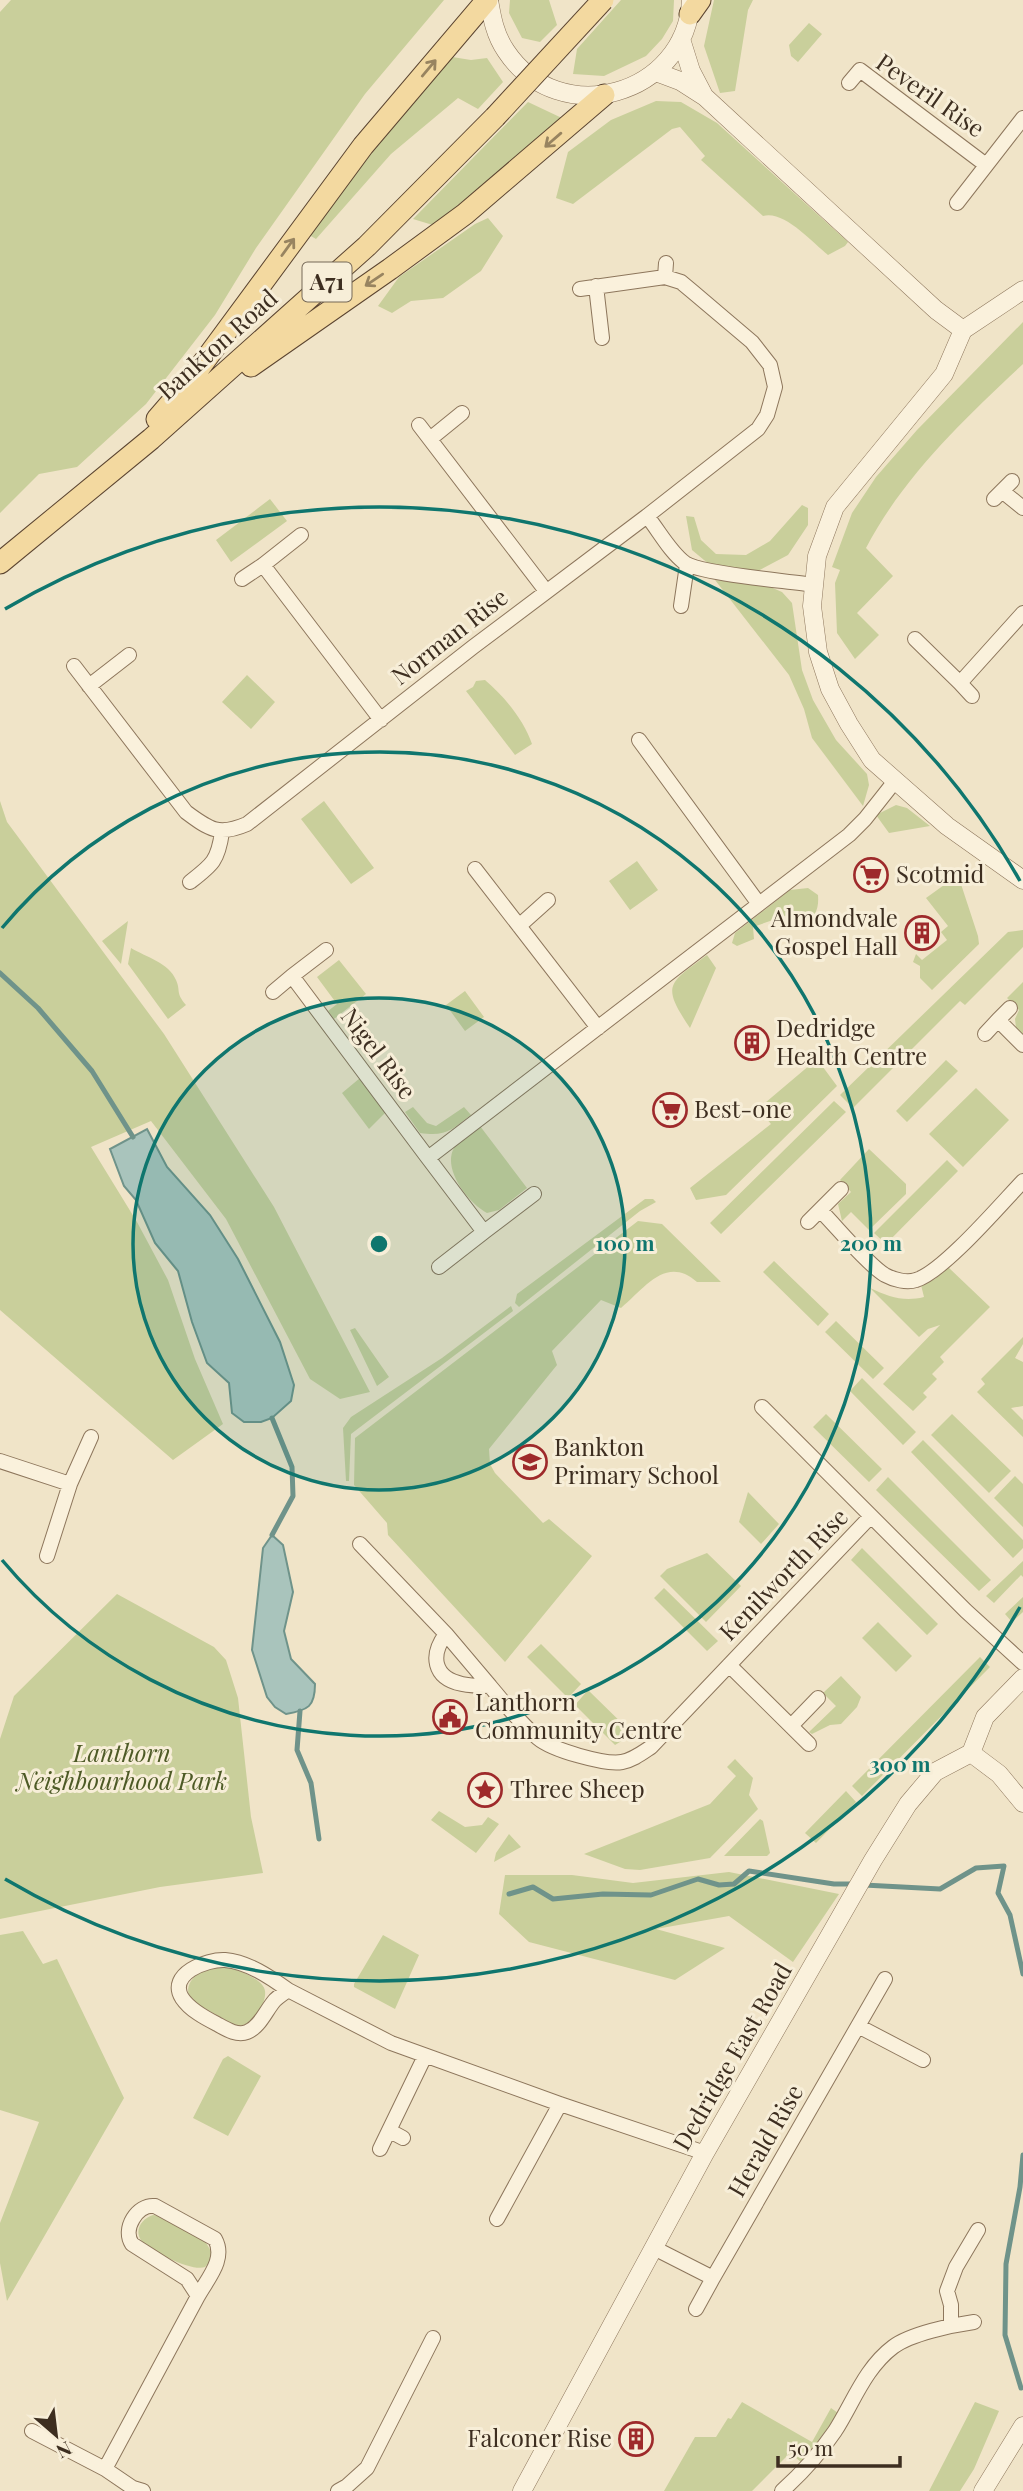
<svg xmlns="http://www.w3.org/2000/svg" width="1023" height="2491" font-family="'Playfair Display',serif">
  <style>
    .green { fill: #c9cf9b }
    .water { fill: #a9c4bc; stroke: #6f938a; stroke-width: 2 }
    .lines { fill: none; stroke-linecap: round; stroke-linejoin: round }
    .stream { stroke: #6f938a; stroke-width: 5 }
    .minor-casing { stroke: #8d765c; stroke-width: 16 }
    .tertiary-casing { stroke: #8d765c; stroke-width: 19 }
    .primary-casing { stroke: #5b4430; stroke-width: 23 }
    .minor { stroke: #faf1dc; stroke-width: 14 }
    .tertiary { stroke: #faf1dc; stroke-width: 18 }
    .primary { stroke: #f3d9a0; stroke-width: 21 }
    .primary-bridge-casing { stroke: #5b4430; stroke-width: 23; stroke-linecap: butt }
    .primary-bridge { stroke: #f3d9a0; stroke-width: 21 }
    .oneway { stroke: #988460 }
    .ring { fill: none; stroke: #0f766e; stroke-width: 3.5 }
    .labels { text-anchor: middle; stroke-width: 6; stroke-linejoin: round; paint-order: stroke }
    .shield { fill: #f7eed8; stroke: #756857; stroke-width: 2 }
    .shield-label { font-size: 23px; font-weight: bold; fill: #3d2e20 }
    .street-label { font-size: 24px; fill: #3d2e20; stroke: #f7eed8 }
    .poi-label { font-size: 24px; fill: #3d2e20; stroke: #f7eed8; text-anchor: start }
    .park-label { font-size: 24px; font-style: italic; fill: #4d5a26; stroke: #f7eed8 }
    .centre { fill: #0f766e; stroke: #f7eed8; stroke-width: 3.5 }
    .ring-label { font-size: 21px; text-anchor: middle; font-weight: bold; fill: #0f766e; stroke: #f7eed8; stroke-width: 6; stroke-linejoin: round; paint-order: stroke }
  </style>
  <rect width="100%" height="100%" fill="#f0e4c8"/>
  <!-- green -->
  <path class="green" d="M11,0H444L365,94L256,248L215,315L146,404L77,467L39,474L0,513V12Z
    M510,0H549L557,25L540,42L522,38L509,13Z
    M621,0H674L673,21L662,39L646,56L604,76L573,74L577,49Z
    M714,0H753L748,10L735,91L720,93L704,46Z
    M809,23L822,34L798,62L791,56L789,45Z
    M446,56L471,60L487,58L503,82L478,109L458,98L391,154L316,239L304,232Z
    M656,101L681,102L717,123L848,242L845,246L828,255C812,242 784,210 763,216L701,160L705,156L680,127L672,129L573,204L556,198L568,152L611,120Z
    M528,102L564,119L436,226L413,219Z
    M488,218L503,236L481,271L443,298L411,301L392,313L378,306L399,277L475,224Z
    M1023,322V364C965,418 903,477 866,548L893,576L857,613L879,635L855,659L837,633L835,583L840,570L832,567L852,513L876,477L917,430Z
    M270,499L287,521L231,562L216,540Z
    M802,505L808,508V525L788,555L756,572L710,565L692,550L686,516L694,517L701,540L716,554L746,555L770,541Z
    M715,580L768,586L782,592L792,603L802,670L813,700L836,740L867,774L869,785L863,806L812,738L804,709L789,675Z
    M247,675L275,702L251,729L222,702Z
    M485,680C504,696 524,720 532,744L515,755L466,691L473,687L476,681Z
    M0,801L7,822L164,1034L274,1207L370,1392L340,1399L310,1379L226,1219L151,1121L91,1147L137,1222L168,1280L195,1359L223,1424L173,1460L0,1310Z
    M324,801L374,868L351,884L301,819Z
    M896,805L907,808L930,826L889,833L876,815Z
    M637,861L658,890L630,910L609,881Z
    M958,875L978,936L979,944L932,990L920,978V966L913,962L916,954L922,960L947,940L941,932L948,926L926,898Z
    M808,888L818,895C819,909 816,916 804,924L799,911L753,927L754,939L737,946L732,943L735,933L790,890Z
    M128,921L121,964L102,941Z
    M1023,930V947L965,1005L960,1001L853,1108L840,1095L1008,932Z
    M131,948C146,957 169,963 176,980C181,991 175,992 186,1005L168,1019L128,964Z
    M707,955L716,968L690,1028C661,985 668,984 707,955Z
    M339,960L366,994L334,1019L328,1011L337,1004L317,977Z
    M1023,982V1035L1016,1028L1015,1019L1019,1010L1007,998Z
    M465,991L484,1017L465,1031L446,1005Z
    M817,1059L837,1086L726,1195L696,1200L690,1188L771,1124L758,1109Z
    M946,1060L958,1071L907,1122L896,1111Z
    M360,1078L386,1112L369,1129L342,1093Z
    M976,1088L1009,1120L963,1167L929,1134Z
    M834,1101L846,1112L721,1234L710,1223Z
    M413,1107L427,1123L436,1126L464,1107L471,1115C451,1130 446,1137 420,1133L405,1112Z
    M480,1126L527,1188L499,1210L487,1213C468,1203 442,1169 454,1148C459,1140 472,1132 480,1126Z
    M869,1149L906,1184V1194L869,1230L851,1212L842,1221L838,1204L851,1192L840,1180Z
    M947,1160L958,1171L886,1244L874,1233Z
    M645,1199H653L656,1202L640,1211L519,1307L515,1303L517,1294Z
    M638,1221L662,1224L721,1282H697C666,1255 645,1288 621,1308L601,1300L552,1351L557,1365L489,1449L490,1464L495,1473L543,1523L549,1519L592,1556L505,1662L388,1535L387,1523L354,1485L355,1438Z
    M774,1261L829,1314L818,1326L763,1272Z
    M948,1267L990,1307L940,1357L944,1362L932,1374L937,1379L923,1393L927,1397L913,1411L883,1384L940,1325L928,1329L919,1337L870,1288C889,1297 904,1302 924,1297L921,1285L935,1279Z
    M511,1306L513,1311L351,1434L349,1481H346L343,1428L351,1417L442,1358Z
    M836,1321L884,1368L873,1379L825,1332Z
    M355,1328L389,1377L377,1386L350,1330Z
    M1023,1337V1344L1015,1358L1023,1362V1406L1011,1408L1023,1420V1437L977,1392L985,1384L981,1379Z
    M862,1378L916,1432L903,1445L850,1391Z
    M826,1414L882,1469L869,1482L813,1427Z
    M952,1414L1011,1471L989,1493L931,1435Z
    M923,1440L1023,1540V1548L1013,1558L911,1452Z
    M1015,1476L1023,1484V1527L994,1498Z
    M888,1477L991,1580L979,1591L876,1490Z
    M748,1492L779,1524L761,1544L739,1522Z
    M862,1548L938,1624L927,1635L851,1560Z
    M707,1553L741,1586L706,1622L660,1576L667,1569Z
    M1023,1561V1577L1021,1575L994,1603L986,1596Z
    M664,1588L718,1641L707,1651L654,1598Z
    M117,1594L214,1647L226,1660L238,1698L251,1817L263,1873L160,1887L0,1919V1739L14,1696Z
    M1023,1597V1612L1012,1622L1005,1614Z
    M878,1622L912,1656L896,1672L862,1638Z
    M541,1644L581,1684L568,1698L527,1657Z
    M980,1657L990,1667L862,1796L852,1786Z
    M841,1676L861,1697L857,1707L841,1724L830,1725L812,1734L809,1732L836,1706L823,1693Z
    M588,1690L633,1734L615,1745L575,1705Z
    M735,1759L753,1778L749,1795L758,1809L710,1858L640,1870L625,1869L584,1854L710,1804L736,1776L727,1767Z
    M846,1791L856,1802L816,1843L805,1833Z
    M439,1811L465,1827L482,1825L488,1817L499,1824L476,1853L431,1820Z
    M760,1819L763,1821L770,1853L767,1856H724Z
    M509,1834L521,1847L494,1862L496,1853Z
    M729,1872L839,1894L793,1962L729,1916L656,1929L725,1948L675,1980L529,1942L499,1914L505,1875H572L633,1883Z
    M23,1931L43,1964L57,1959L124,2098L7,2301L0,2263V2223L39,2122L0,2110V1935Z
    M383,1935L419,1955L395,2009L354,1987V1984Z
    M218,1965C230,1967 263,1977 265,1991C267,2005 250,2028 236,2026L190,2000C182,1980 201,1970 218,1965Z
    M228,2056L261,2076L228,2136L193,2118L223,2059Z
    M153,2215L161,2216L205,2241L212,2253L211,2261L205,2267C193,2272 155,2253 145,2244C132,2234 140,2219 153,2215Z
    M742,2402L812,2442L831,2408L838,2413L820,2439L801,2462L790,2453L752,2491H664L695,2437H716L728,2418L731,2419Z
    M975,2402L999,2411L974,2469L960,2491H929Z"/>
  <!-- water -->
  <path class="water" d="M147,1129L167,1167L210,1215L238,1259L280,1342L294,1385L291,1401L272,1418L261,1422H244L232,1413L229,1383L207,1363L192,1322L178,1271L155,1243L136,1200L124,1186L110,1149Z
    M272,1535L283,1545L293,1592L284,1631L291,1659L315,1684C315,1707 308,1710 286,1714L275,1707L267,1697L252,1650L263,1548Z"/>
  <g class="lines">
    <!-- stream -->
    <path class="stream" d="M0,973L38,1008L92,1071L133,1137
      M272,1535L293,1496L292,1467L272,1418
      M300,1711L297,1750L311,1783L319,1839
      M864,1885L940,1889L976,1868L1004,1866L998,1893L1010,1915L1023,1974
      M509,1894L533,1887L553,1899L603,1894L651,1895L698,1879L719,1885L734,1884L749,1871L834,1884H854
      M1021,2388L1005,2335L1006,2264L1020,2187L1023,2155"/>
    <!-- minor casing -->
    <g class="minor-casing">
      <path id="minor" d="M849,83L860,70L986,165
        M957,203L1023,118
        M665,277L666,263
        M596,286L602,338
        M580,289L665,277L681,282L693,292L752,342L770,365L775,387L767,415L758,429L647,516
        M419,425L546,591
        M430,439L462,413
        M1002,491L1012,481
        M994,499L1002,491L1023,508
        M263,565L301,535
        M242,579L263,565L381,720
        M681,606L687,565
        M915,639L960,683
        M74,666L186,812C210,830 219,836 247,824L473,647L647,516C659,531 670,552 685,563C701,574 789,581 813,585
        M89,686L129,655
        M972,696L960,683L1023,613
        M639,740L759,904
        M475,869L598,1028
        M190,882C212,865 218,861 222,832
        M519,926L548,900
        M292,976L326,950
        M273,992L292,976L428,1158
        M1010,1008L998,1020L1023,1045
        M985,1034L998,1020
        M534,1194L484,1232L428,1158L849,835L865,819L895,781
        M820,1210L841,1189
        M808,1222L820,1210C836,1226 867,1264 885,1275C894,1280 907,1283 916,1280C943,1272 1001,1204 1023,1181
        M439,1267L484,1232
        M762,1407L966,1611L1023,1663
        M0,1461L70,1484L91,1437
        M360,1544L446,1634C430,1655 433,1678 462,1684C471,1686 481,1686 490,1686C505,1704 520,1723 538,1738C552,1750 605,1765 622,1762C633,1760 642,1753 651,1747L871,1516
        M47,1556L70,1484
        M446,1634L490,1686
        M729,1665L809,1744
        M791,1726L818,1698
        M288,1990C270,1977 248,1962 225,1960C207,1959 167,1974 182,1998C190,2010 205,2018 217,2024C226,2029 237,2036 247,2032C260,2027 266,2010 275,2000C279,1996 284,1993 288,1990L391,2043L560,2104L705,2153
        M858,2026L923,2060
        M390,2131L403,2138
        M380,2149L425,2056
        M497,2219L560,2104
        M654,2248L713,2278L885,1979
        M696,2309L713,2278
        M951,2325V2305L947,2291L956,2267L978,2230
        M32,2431L105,2469L133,2488L143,2491
        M105,2469L198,2296L187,2279L132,2244C122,2229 137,2204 155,2206L215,2239C226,2259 208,2278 198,2296
        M338,2491L347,2486L367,2468L433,2338
        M782,2491C802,2473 820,2453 835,2431C853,2403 865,2368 893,2347C910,2334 952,2325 974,2322"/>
    </g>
    <!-- tertiary casing -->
    <g class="tertiary-casing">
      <path id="tertiary" d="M489,0C492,18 495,35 506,51C559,131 686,96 691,0
        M681,39L691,71L703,94
        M656,72L680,81L705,97L936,310L963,330
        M963,330L944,374L835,507L817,556L812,606L818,652L830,689L849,724L872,760L947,826L1023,880
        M963,330L1023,290
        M971,1753L999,1774L1023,1803
        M522,2491L705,2153L873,1860L908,1804L935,1772L971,1753L985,1717L1023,1678
        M983,2491L1023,2426"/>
    </g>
    <!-- primary casing -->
    <g class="primary-casing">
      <path id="primary" d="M690,14L700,0
        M251,366L390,269L465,214L604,95
        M157,419L189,382L363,146L487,0
        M0,563L151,439L367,246L495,117"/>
    </g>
    <!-- minor -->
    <use href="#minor" class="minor"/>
    <!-- tertiary -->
    <use href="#tertiary" class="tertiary"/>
    <!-- primary -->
    <use href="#primary" class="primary"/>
    <!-- primary-bridge casing -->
    <g class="primary-bridge-casing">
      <path id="primary-bridge" d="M495,117L603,0"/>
    </g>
    <!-- primary-bridge -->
    <use href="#primary-bridge" class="primary-bridge"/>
  </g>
  <!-- one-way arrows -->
  <defs><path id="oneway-shaft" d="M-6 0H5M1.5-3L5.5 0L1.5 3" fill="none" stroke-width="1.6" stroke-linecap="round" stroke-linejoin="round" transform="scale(1.75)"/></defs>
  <g class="oneway">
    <use href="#oneway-shaft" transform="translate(429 68) rotate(-50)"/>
    <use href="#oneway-shaft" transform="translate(553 140) rotate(139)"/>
    <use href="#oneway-shaft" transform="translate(288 247) rotate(-54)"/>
    <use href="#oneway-shaft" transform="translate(374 280) rotate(146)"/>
  </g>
  <!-- distance rings -->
  <circle cx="379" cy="1244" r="246" fill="#0f766e" fill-opacity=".12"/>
  <g class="ring">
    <circle cx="379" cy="1244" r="246"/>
    <path d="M2 928A492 492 0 1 1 2 1560"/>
    <path d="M1020 1607A737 737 0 0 1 5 1879M5 609A737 737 0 0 1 1020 881"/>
  </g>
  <!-- icons -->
  <defs>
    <g id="supermarket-ring" transform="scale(1.75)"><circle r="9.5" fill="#f7eed8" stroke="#9e2a2b" stroke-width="1.5"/><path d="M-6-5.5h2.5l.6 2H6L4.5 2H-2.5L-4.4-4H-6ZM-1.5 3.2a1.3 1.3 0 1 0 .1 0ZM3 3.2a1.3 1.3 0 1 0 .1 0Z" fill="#9e2a2b"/></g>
    <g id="building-ring" transform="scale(1.75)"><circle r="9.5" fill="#f7eed8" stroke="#9e2a2b" stroke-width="1.5"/><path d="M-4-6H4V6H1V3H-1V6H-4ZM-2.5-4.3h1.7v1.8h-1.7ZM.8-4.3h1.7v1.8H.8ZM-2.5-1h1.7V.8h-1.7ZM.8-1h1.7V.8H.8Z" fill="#9e2a2b"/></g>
    <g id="school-ring" transform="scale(1.75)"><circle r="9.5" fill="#f7eed8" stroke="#9e2a2b" stroke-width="1.5"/><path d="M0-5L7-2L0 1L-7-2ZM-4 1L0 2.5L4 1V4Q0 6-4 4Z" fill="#9e2a2b"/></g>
    <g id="civic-ring" transform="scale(1.75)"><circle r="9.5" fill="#f7eed8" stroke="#9e2a2b" stroke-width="1.5"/><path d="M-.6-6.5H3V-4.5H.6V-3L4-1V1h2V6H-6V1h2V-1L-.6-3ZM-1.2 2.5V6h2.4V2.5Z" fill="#9e2a2b"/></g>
    <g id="sight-ring" transform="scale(1.75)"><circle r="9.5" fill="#f7eed8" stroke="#9e2a2b" stroke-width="1.5"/><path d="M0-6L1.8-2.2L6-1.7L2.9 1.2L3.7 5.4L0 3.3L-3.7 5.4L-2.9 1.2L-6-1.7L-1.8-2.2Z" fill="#9e2a2b"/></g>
  </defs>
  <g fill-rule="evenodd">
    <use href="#supermarket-ring" x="871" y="875"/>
    <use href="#building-ring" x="922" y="933"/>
    <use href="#building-ring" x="752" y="1043"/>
    <use href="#supermarket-ring" x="670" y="1110"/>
    <use href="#school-ring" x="530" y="1462"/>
    <use href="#civic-ring" x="450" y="1717"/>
    <use href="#sight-ring" x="485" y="1790"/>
    <use href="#building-ring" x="636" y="2439"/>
  </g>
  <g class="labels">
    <!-- shield labels -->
    <rect class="shield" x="302.5" y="262.5" width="49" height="39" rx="5"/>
    <g class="shield-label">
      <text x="327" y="290">A71</text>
    </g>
    <!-- street labels -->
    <g class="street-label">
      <text transform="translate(930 96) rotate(35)" y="8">Peveril Rise</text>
      <text transform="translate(218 345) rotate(-42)" y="8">Bankton Road</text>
      <text transform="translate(450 637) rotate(-38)" y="8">Norman Rise</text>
      <text transform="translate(378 1054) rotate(53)" y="8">Nigel Rise</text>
      <text transform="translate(784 1575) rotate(-46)" y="8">Kenilworth Rise</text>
      <text transform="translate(733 2057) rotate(-60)" y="8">Dedridge East Road</text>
      <text transform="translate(766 2141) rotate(-60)" y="8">Herald Rise</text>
    </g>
    <!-- poi labels -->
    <g class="poi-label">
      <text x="896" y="883">Scotmid</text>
      <text x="898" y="927" text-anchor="end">Almondvale<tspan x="898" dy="28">Gospel Hall</tspan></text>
      <text x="776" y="1037">Dedridge<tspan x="776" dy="28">Health Centre</tspan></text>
      <text x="694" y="1118">Best-one</text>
      <text x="554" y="1456">Bankton<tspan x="554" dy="28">Primary School</tspan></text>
      <text x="475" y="1711">Lanthorn<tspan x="475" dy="28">Community Centre</tspan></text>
      <text x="510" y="1798">Three Sheep</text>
      <text x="612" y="2447" text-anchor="end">Falconer Rise</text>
    </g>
    <!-- park labels -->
    <g class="park-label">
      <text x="122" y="1762">Lanthorn<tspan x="122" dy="28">Neighbourhood Park</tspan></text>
    </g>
  </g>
  <circle cx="379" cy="1244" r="10" class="centre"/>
  <g class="ring-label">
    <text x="625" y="1251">100 m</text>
    <text x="871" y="1251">200 m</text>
    <text x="900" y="1772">300 m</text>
  </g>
  <!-- north arrow -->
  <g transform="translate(56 2435) rotate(152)" stroke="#f7eed8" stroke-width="5" paint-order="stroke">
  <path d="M0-5L12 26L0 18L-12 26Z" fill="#3d2e20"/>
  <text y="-10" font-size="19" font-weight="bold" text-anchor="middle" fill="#3d2e20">N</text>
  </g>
  <!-- scale -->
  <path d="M778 2456v10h122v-10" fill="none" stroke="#3d2e20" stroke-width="3.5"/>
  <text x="788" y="2456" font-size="21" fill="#3d2e20" stroke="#f7eed8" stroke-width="5" paint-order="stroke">50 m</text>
</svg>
